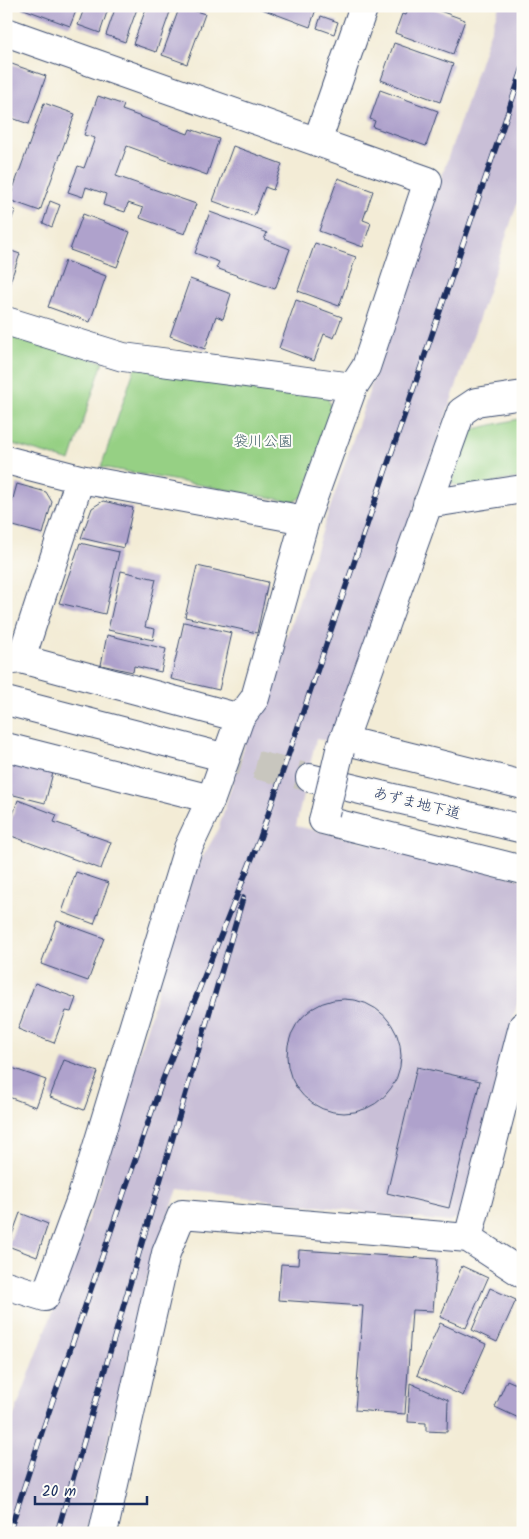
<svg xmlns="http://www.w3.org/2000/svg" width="529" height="1539" font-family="Kalam,'Klee One',sans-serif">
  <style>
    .industrial { fill: #c9bfd7 }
    .green { fill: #96d084; stroke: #588071 }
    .building { fill: #afa2cc }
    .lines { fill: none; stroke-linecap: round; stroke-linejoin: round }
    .minor-tunnel { stroke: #c8c6be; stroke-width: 28; stroke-dasharray: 28 14; stroke-linecap: butt }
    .minor-casing { stroke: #3b4b70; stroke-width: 30 }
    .minor { stroke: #fff; stroke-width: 28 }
    .rail-casing { stroke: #1b2f5e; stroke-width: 5.5 }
    .rail { stroke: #fdfcf7; stroke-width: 4; stroke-dasharray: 11; stroke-linecap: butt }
    .minor-bridge-casing { stroke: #3b4b70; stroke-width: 30; stroke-linecap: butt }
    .minor-bridge { stroke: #fff; stroke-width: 28 }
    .labels { text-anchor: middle; stroke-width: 4; stroke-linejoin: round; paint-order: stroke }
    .park-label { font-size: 15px; fill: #405f69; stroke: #fdfcf7 }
    .street-label { font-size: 15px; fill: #1b2f5e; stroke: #fdfcf7 }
  </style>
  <rect width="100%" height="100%" fill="#fdfcf7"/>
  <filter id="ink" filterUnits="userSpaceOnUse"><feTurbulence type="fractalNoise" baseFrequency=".02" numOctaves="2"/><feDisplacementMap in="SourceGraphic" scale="10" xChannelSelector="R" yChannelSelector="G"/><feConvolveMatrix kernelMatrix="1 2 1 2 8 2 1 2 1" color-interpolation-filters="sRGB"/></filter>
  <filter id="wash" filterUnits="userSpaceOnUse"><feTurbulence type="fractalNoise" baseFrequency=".0096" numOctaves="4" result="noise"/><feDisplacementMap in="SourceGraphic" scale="20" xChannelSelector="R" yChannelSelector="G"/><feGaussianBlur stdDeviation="1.12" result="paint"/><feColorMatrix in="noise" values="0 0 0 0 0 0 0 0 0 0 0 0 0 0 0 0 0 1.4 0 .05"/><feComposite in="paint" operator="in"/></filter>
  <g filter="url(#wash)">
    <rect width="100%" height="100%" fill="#f3ecd6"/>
    <!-- industrial -->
    <path class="industrial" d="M499,6H523V186L457,384L333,742L316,739L296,826L523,880V982L461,1216L448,1222L178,1189L150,1266L85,1533H6V1436L95,1200L193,874L218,830L251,724L265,701Z"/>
    <!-- green -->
    <path class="green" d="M6,333L103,362L70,461L6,442Z
      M135,367L327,396L332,410L305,494L294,502L101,467Z
      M523,418V477L464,488L451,483L469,430Z"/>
    <g id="blocks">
      <!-- building -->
      <path class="building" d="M22,6H78L70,26L21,8Z
        M85,6H109L100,33L78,25Z
        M116,6H138L125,42L106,35Z
        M147,6H172L156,52L133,44Z
        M180,6L205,14L187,64L162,55Z
        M254,6H317L310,27Z
        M410,6H426L465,20L453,54L395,33L402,14L406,15Z
        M321,16L338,22L334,34L317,28Z
        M394,43L453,64L440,102L381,80Z
        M6,62L46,76L29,124L6,116Z
        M380,90L438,111L426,146L373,127L375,121L370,119Z
        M98,96L124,105L122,110L188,134L190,129L219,139L207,175L127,146L116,176L196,204L185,234L140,218L143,208L128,203L125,212L103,205L106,194L86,187L83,197L68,192L78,166L84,168L95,138L84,135Z
        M44,103L75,114L40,211L9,200Z
        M233,146L282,164L273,190L265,187L254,216L213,201Z
        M338,178L373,191L363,220L371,223L363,247L319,231Z
        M50,201L60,205L52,227L43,223Z
        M6,207L15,210L7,233H6Z
        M210,212L267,233L264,239L290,249L275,289L216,268L219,262L195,253Z
        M83,214L130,232L117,267L70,250Z
        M315,243L356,257L339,306L298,291Z
        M6,249L20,254L6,293Z
        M65,261L106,276L90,322L48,307Z
        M190,279L231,294L223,319L216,316L205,349L170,336Z
        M296,300L342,317L334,338L324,334L314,361L279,348Z
        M17,484L46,492L52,502L43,534L6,524Z
        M103,501L133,508L124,548L81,538L92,508Z
        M80,543L119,552L105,614L59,603Z
        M197,566L268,582L257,633L185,617Z
        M121,571L156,579L145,627L155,629L153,640L108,630Z
        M184,622L232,633L219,690L171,679Z
        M107,635L166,649L161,672L134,666L133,672L101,665Z
        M13,754L55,765L45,803L6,793V778Z
        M18,800L57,815L54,822L111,842L101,869L6,834V828L8,829Z
        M76,872L109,883L94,924L62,912Z
        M57,921L104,938L88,981L41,964Z
        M35,983L76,998L71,1012L66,1011L54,1043L18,1029Z
        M287 1056a57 57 0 1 1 114 0a57 57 0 1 1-114 0Z
        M64,1060L98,1072L84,1110L50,1097Z
        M417,1067L480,1081L449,1208L387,1193Z
        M12,1068L46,1080L36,1107L6,1096V1082Z
        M20,1213L48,1224L37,1257L8,1246Z
        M299,1250L437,1259L433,1311L412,1310L405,1414L355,1410L363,1306L278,1300L281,1264L298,1265Z
        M462,1266L488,1278L466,1328L440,1317Z
        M490,1288L516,1300L497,1342L472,1330Z
        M440,1323L486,1344L463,1396L417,1375Z
        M507,1380L523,1387V1420L495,1407Z
        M410,1383L448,1400L447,1432L426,1431V1423L408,1422Z"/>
    </g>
  </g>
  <g filter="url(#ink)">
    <use href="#blocks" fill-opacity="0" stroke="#3b4b70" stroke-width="1"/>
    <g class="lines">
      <!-- minor-tunnel -->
      <path class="minor-tunnel" d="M215,755L310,778"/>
      <!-- minor casing -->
      <g class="minor-casing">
        <path id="minor" d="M6,32L428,181L366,367L353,387L305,520L255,698L240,718L211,799L188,848L82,1196L45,1297L6,1285
          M317,142L364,6
          M6,321L123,357L353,387
          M6,460L80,479L305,520
          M427,504L523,489
          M21,659L80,479
          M6,661L21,659L240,718
          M6,701L215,755
          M343,740L523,785
          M6,747L211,799
          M340,750L461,412L476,402L523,395
          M310,778L523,829
          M325,813L323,820L523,870
          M468,1238L523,1026
          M103,1533L166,1253L182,1214L468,1238L523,1274"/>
      </g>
      <!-- minor -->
      <use href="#minor" class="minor"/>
      <!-- rail casing -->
      <g class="rail-casing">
        <path id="rail" d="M9,1533L43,1429L163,1079L260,838L523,68
          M57,1533L243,898"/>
      </g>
      <!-- rail -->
      <use href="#rail" class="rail"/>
      <!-- minor-bridge casing -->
      <g class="minor-bridge-casing">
        <path id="minor-bridge" d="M325,813L340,750"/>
      </g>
      <!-- minor-bridge -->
      <use href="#minor-bridge" class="minor-bridge"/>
    </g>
  </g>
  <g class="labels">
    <!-- park labels -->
    <g class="park-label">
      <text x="263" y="446">袋川公園</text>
    </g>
    <!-- street labels -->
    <g class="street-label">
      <text transform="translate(417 803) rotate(14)" y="5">あずま地下道</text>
    </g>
  </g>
  <!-- margin -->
  <rect width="529" height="1539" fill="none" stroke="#fdfcf7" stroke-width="25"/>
  <!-- scale -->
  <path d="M35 1496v8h112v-8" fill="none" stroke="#1b2f5e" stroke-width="2.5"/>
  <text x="42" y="1496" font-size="15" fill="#1b2f5e" stroke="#fdfcf7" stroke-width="4" paint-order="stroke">20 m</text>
</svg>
